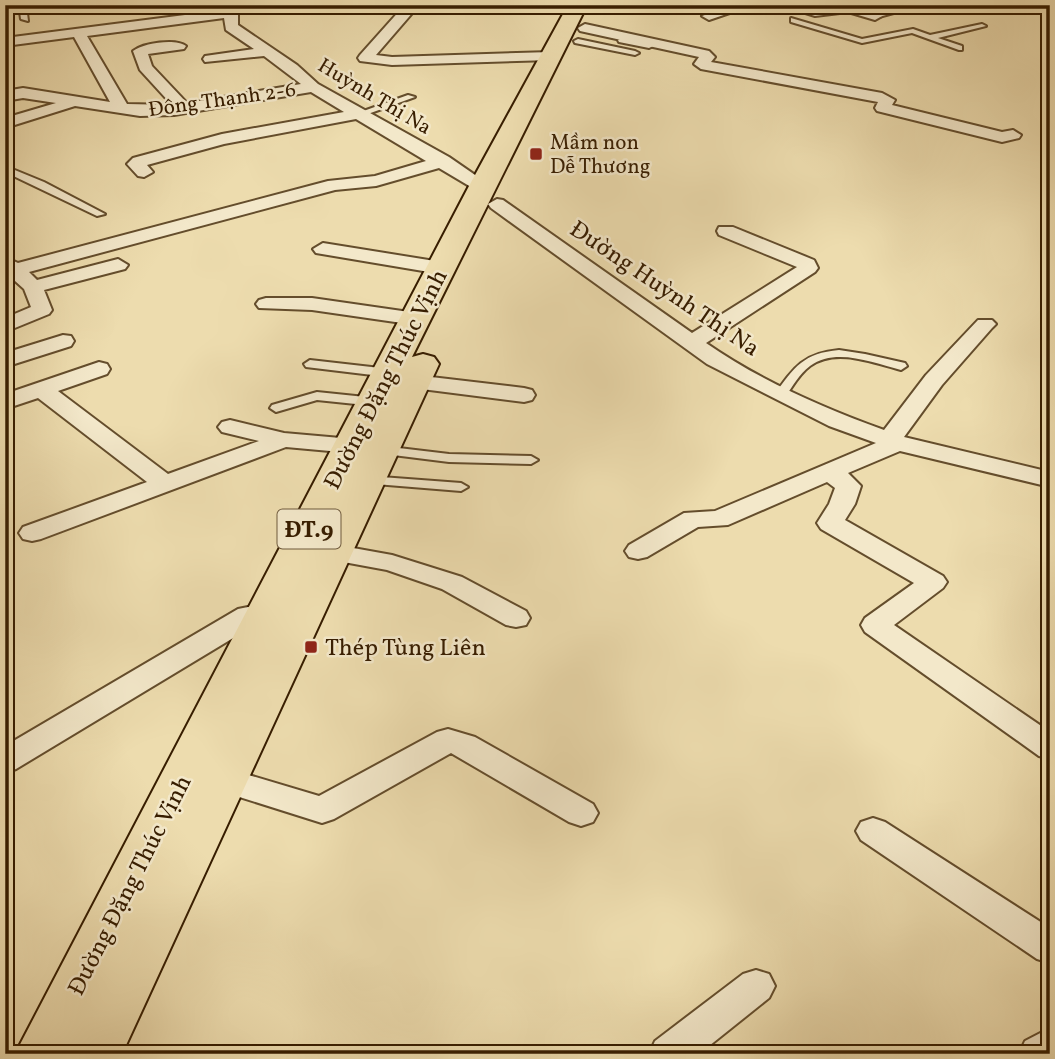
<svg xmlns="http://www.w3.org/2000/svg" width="1055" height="1059" font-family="Vollkorn,serif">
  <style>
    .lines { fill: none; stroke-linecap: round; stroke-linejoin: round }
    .service-casing { stroke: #644d2c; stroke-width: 4 }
    .minor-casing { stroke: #644d2c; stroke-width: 4 }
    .primary-casing { stroke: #371d00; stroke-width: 4 }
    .service { fill: #f3e8ca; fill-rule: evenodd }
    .minor { fill: #f3e8ca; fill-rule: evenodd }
    .primary { fill: #eddcae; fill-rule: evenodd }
    .poi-dot { fill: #8f2418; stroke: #f3e8ca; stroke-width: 2.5 }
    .labels { text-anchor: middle; stroke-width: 5; stroke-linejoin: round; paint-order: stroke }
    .far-street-label { font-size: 21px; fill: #371d00; stroke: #f3e8ca }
    .far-poi-label { font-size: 21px; fill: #371d00; stroke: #f3e8ca; text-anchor: start }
    .shield { fill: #f3e8ca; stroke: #6f5a3d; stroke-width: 2 }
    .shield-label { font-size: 23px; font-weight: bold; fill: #371d00 }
    .street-label { font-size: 24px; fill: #371d00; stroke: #f3e8ca }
    .poi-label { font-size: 24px; fill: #371d00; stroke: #f3e8ca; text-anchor: start }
  </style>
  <rect width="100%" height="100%" fill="#eddcae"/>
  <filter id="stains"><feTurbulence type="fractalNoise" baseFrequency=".00286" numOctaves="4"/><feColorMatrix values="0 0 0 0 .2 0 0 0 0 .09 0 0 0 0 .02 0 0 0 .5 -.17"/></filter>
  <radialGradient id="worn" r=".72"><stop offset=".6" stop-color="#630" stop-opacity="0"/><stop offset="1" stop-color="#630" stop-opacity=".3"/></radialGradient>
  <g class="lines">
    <!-- service casing -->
    <g class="service-casing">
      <path id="service" d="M19,5H26L28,21L21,19Z
        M228,5H281L282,6L278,8H231Z
        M911,5L916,7L875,18L871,16Z
        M791,18L862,39L913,29L930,35L982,24L986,26L938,38L962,46V50H959L912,33L862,43L791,22Z
        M622,38L652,44L653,46L649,48L619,42L618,40Z
        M578,39L635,51L639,53L635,55L575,43L574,41Z
        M408,95L415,97L365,115L358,113Z
        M5,166L44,182L105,214L97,216L5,172Z
        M839,350L865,354L905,363L907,366L901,370C873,363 836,347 810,366C799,374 793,386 785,397H777L775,394C794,367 804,353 839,350Z
        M310,360L389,369L395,373L389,377L306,367L304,364Z
        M317,392L375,398L381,402L375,406L317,400L276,412L270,408L272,405Z
        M382,446L449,454L531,456L538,460L531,464L449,462L377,453L376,450Z
        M368,476L461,483L468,487L461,491L363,483L361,480Z"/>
    </g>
    <!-- minor casing -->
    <g class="minor-casing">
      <path id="minor" d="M224,5H238V25L297,65L318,84L449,157L491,186L488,190H476L439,168L376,186L335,190L29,272L37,280L118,259L128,265L125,269L44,290L52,310L49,314L5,332V318L31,307L24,289L5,272V257L18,263L328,181L375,176L426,161L356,119L224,144L147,165L153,172L144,177L138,176L127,164L133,158L222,134L344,112L311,92L174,115L140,116L75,106L5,128V118L56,103L23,98L5,101V91L23,88L110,102L74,37L5,46V38L224,10ZM224,18L226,30L254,49L205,56L203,59L205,62L264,56L301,84L187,103L152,66L148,54L184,49L186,46C176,38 143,43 133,51L140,70L172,105L127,104L87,36Z
        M732,5H753L709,20L702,16Z
        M780,5L815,8L854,5L882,16L875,20L848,12L815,16Z
        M407,7L414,11L376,55L392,57L551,52L558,56L551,60L392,65L360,61L358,58L360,55L402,8Z
        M585,24L709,51L715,57L711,62L882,93L895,100L892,105L1002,132L1013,130L1021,135L1019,138L1002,142L877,111L875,108L878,102L701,69L694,64L699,57L580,31L578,28Z
        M497,199L503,200L692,333L797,267L719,235L717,231L719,227H733L814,260L818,268L815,272L706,343C759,380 823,408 884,430L926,375L978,320H992L996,324L992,328L942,385L904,437L1050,472V487L900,451L848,473L861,486L855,504L845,520L943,576L947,582L943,588L894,625L1050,732V759L1039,756L865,632L861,625L865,618L914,583L821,529L817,523L829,504L835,488L827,482L728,525L698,527L647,557L638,559L629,557L625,551L629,545L684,513L715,511L876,443L829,426L707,364L491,208L488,204Z
        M323,243L441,262L451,268L441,274L316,253L313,249Z
        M266,298H312L416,313L423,315L426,319L423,323L416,325L312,310L259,308L256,304L259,300Z
        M63,335L71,336L74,341L71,346L5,367V353Z
        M99,362L107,364L110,369L107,374L58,391L168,474L259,441L222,432L218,427L222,422L230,420L284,433L352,439L361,441L364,446L361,451L352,453L286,447L41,539L32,541L23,539L19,533L23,527L147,482L38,398L5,409V394Z
        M414,375L524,388L532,390L535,395L532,400L524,402L406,387L403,382L406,377Z
        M331,544L392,555L462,577L526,611L530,618L526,625L516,627L506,625L442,589L387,570L322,558L318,552L322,546Z
        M248,607L274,610L278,617L274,624L253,626L16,769L5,773V746L238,609Z
        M448,729L475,737L593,804L598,813L593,822L581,826L569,822L451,753L334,819L322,823L211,788L206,779L211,770L222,767L319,796L437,732Z
        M873,818L885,822L1050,928V963L1037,959L861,840L856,831L861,822Z
        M756,970L769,974L775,986L769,998L699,1054H649L655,1041L743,974Z
        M1050,1028V1054H1019L1025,1041Z"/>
    </g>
    <!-- primary casing -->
    <g class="primary-casing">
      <path id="primary" d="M568,5H587L412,357L423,354L434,357L439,364L122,1054H15L469,186Z"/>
    </g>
    <!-- service -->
    <use href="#service" class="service"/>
    <!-- minor -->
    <use href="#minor" class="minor"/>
    <!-- primary -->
    <use href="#primary" class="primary"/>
  </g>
  <!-- markers -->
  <g class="poi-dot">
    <rect x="529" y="147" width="14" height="14" rx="3.5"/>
    <rect x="304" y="640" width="14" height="14" rx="3.5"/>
  </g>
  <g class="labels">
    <!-- far-street labels -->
    <g class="far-street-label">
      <text transform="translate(375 96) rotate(31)" y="7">Huỳnh Thị Na</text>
      <text transform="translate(222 99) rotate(-8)" y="7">Đông Thạnh 2-6</text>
    </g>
    <!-- far-poi labels -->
    <g class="far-poi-label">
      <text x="550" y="149">Mầm non<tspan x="550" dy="24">Dễ Thương</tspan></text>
    </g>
    <!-- shield labels -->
    <rect class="shield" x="277.5" y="509.5" width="63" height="39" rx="5"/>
    <g class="shield-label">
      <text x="309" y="537">ĐT.9</text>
    </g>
    <!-- street labels -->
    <g class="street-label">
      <text transform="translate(665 288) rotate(34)" y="8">Đường Huỳnh Thị Na</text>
      <text transform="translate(385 379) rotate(-63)" y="8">Đường Đặng Thúc Vịnh</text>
      <text transform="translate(129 885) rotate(-63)" y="8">Đường Đặng Thúc Vịnh</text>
    </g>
    <!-- poi labels -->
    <g class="poi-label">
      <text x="325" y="655">Thép Tùng Liên</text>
    </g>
  </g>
  <!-- margin -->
  <rect width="1055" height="1059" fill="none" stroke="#eddcae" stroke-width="28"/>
  <rect x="7" y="7" width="1041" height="1045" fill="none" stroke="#371d00" stroke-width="3.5"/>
  <rect x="14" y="14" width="1027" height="1031" fill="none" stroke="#371d00" stroke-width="2"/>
  <rect width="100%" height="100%" filter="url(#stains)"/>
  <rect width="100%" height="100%" fill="url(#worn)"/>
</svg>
